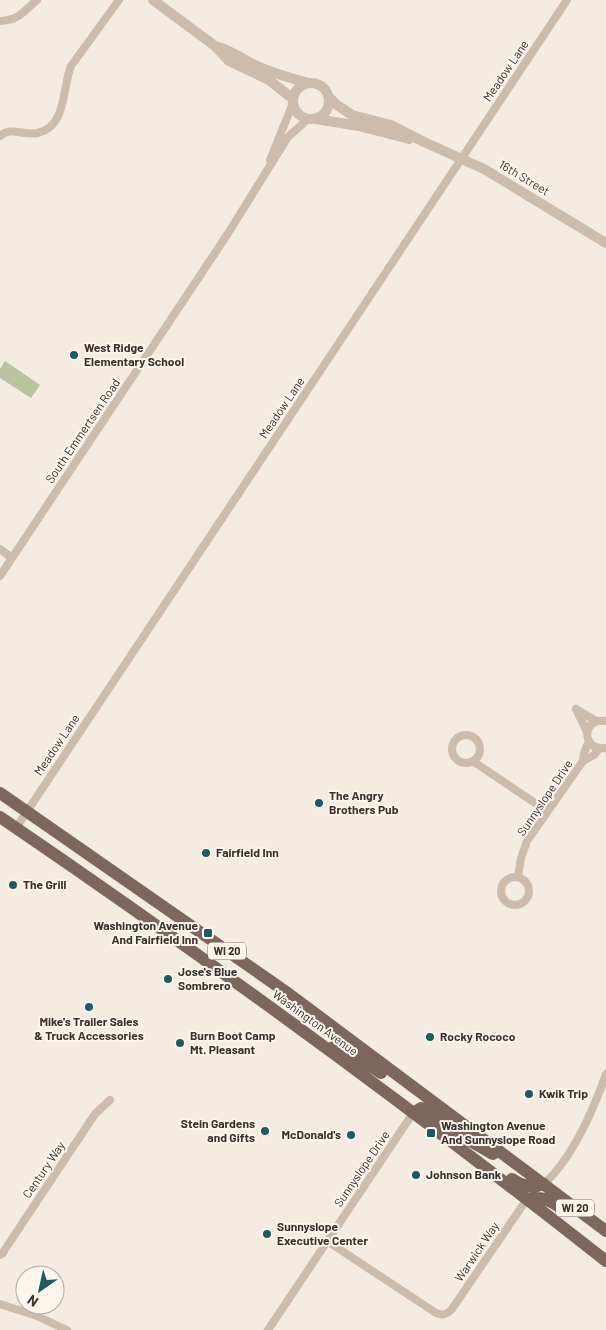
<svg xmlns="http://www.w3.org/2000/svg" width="606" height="1330" font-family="Barlow,sans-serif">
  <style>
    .green { fill: #b8c4a0 }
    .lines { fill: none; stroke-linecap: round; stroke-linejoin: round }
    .minor { stroke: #cdbbac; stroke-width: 8 }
    .tertiary { stroke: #cdbbac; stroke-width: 10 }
    .primary { stroke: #7d675c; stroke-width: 12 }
    .poi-dot { fill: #1f5a5e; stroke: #fbf5ee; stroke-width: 2 }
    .labels { text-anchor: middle; stroke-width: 4; stroke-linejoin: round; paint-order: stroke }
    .shield { fill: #fbf5ee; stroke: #756b66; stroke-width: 1 }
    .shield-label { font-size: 11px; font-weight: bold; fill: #3b302b }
    .street-label { font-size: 12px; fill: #3b302b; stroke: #fbf5ee }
    .poi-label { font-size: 12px; font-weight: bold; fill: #3b302b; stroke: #fbf5ee; text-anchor: start }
  </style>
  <rect width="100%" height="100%" fill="#f4ebe1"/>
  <!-- green -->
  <path class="green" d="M5,361L40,385L31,398L0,378V369Z"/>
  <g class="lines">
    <!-- minor -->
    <path class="minor" d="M0,21C19,20 23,12 37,0
      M0,136C11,126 24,136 38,133C67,126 62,88 71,66L119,0
      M270,160L293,103
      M0,549L12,558
      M0,576L227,235L288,137L308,119
      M576,709L587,732
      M576,709L596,721
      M606,721C581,717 581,752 606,748
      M452 749a14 14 0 1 1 28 0a14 14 0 1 1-28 0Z
      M583,761L584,753L589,741
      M474,762L547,811
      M16,828L567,0
      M501 891a14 14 0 1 1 28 0a14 14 0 1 1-28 0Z
      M518,877L521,858L527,841L583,761L594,755L600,748
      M544,1184C573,1157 593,1111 606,1074
      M327,1241L436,1313C443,1316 447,1314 452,1309L527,1199
      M0,1255L2,1254L95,1114L110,1100
      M0,1304L37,1316L67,1330
      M268,1330L415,1110"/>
    <!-- tertiary -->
    <path class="tertiary" d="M153,0L215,46L229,61L269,80L293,99
      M215,46C232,50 238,57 253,64C271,73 289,78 309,83
      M293 101a18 18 0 1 1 36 0a18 18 0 1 1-36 0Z
      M329,97L337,105L352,115L391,125L424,142L484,169L606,243
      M316,119L359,126L409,139"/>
    <!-- primary -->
    <path class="primary" d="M0,793L289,994L606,1231
      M0,817C207,958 409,1106 606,1261
      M334,1046L364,1062L381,1073
      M413,1113L421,1108L428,1110L460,1135L493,1154
      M512,1179C522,1186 532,1189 544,1184
      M527,1199C543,1195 553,1202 565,1211"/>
  </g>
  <!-- markers -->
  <g class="poi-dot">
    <circle cx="74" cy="355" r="5"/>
    <circle cx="319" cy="803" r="5"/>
    <circle cx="206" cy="853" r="5"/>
    <circle cx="13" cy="885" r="5"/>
    <rect x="203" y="928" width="10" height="10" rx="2.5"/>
    <circle cx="168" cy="979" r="5"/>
    <circle cx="89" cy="1007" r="5"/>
    <circle cx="430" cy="1037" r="5"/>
    <circle cx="180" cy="1043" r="5"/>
    <circle cx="529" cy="1094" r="5"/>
    <circle cx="265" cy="1131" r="5"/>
    <rect x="426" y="1128" width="10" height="10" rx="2.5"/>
    <circle cx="351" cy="1135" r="5"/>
    <circle cx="416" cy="1175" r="5"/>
    <circle cx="267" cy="1234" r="5"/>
  </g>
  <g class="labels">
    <!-- shield labels -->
    <g class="shield">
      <rect x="208" y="942.5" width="38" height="17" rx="4"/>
      <rect x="556" y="1199.5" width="38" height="17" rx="4"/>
    </g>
    <g class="shield-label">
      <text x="227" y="955">WI 20</text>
      <text x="575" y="1212">WI 20</text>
    </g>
    <!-- street labels -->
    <g class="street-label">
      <text transform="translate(506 71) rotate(-56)" y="4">Meadow Lane</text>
      <text transform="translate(524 178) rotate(31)" y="4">16th Street</text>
      <text transform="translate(282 408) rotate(-56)" y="4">Meadow Lane</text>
      <text transform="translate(83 431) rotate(-56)" y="4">South Emmertsen Road</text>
      <text transform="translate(57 745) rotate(-56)" y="4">Meadow Lane</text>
      <text transform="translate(545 798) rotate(-56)" y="4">Sunnyslope Drive</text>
      <text transform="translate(315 1023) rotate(36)" y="4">Washington Avenue</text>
      <text transform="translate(362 1169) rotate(-56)" y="4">Sunnyslope Drive</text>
      <text transform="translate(44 1170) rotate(-56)" y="4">Century Way</text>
      <text transform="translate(477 1252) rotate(-56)" y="4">Warwick Way</text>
    </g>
    <!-- poi labels -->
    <g class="poi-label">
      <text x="84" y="352">West Ridge<tspan x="84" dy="14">Elementary School</tspan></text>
      <text x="329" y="800">The Angry<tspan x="329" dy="14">Brothers Pub</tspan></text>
      <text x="216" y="857">Fairfield Inn</text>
      <text x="23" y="889">The Grill</text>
      <text x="198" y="930" text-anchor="end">Washington Avenue<tspan x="198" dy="14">And Fairfield Inn</tspan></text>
      <text x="178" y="976">Jose's Blue<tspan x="178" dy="14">Sombrero</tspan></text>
      <text x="89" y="1026" text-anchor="middle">Mike's Trailer Sales<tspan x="89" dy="14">&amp; Truck Accessories</tspan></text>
      <text x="190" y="1040">Burn Boot Camp<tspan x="190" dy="14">Mt. Pleasant</tspan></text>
      <text x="440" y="1041">Rocky Rococo</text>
      <text x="539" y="1098">Kwik Trip</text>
      <text x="255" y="1128" text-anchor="end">Stein Gardens<tspan x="255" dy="14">and Gifts</tspan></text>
      <text x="441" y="1130">Washington Avenue<tspan x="441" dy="14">And Sunnyslope Road</tspan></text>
      <text x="341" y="1139" text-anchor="end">McDonald's</text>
      <text x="426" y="1179">Johnson Bank</text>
      <text x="277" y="1231">Sunnyslope<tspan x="277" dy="14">Executive Center</tspan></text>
    </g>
  </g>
  <!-- north arrow -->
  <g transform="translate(40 1290) rotate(214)"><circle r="24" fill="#fbf5ee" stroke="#aea6a0"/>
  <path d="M0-4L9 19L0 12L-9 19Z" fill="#1f5a5e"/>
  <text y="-8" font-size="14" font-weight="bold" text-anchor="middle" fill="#3b302b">N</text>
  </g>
</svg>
